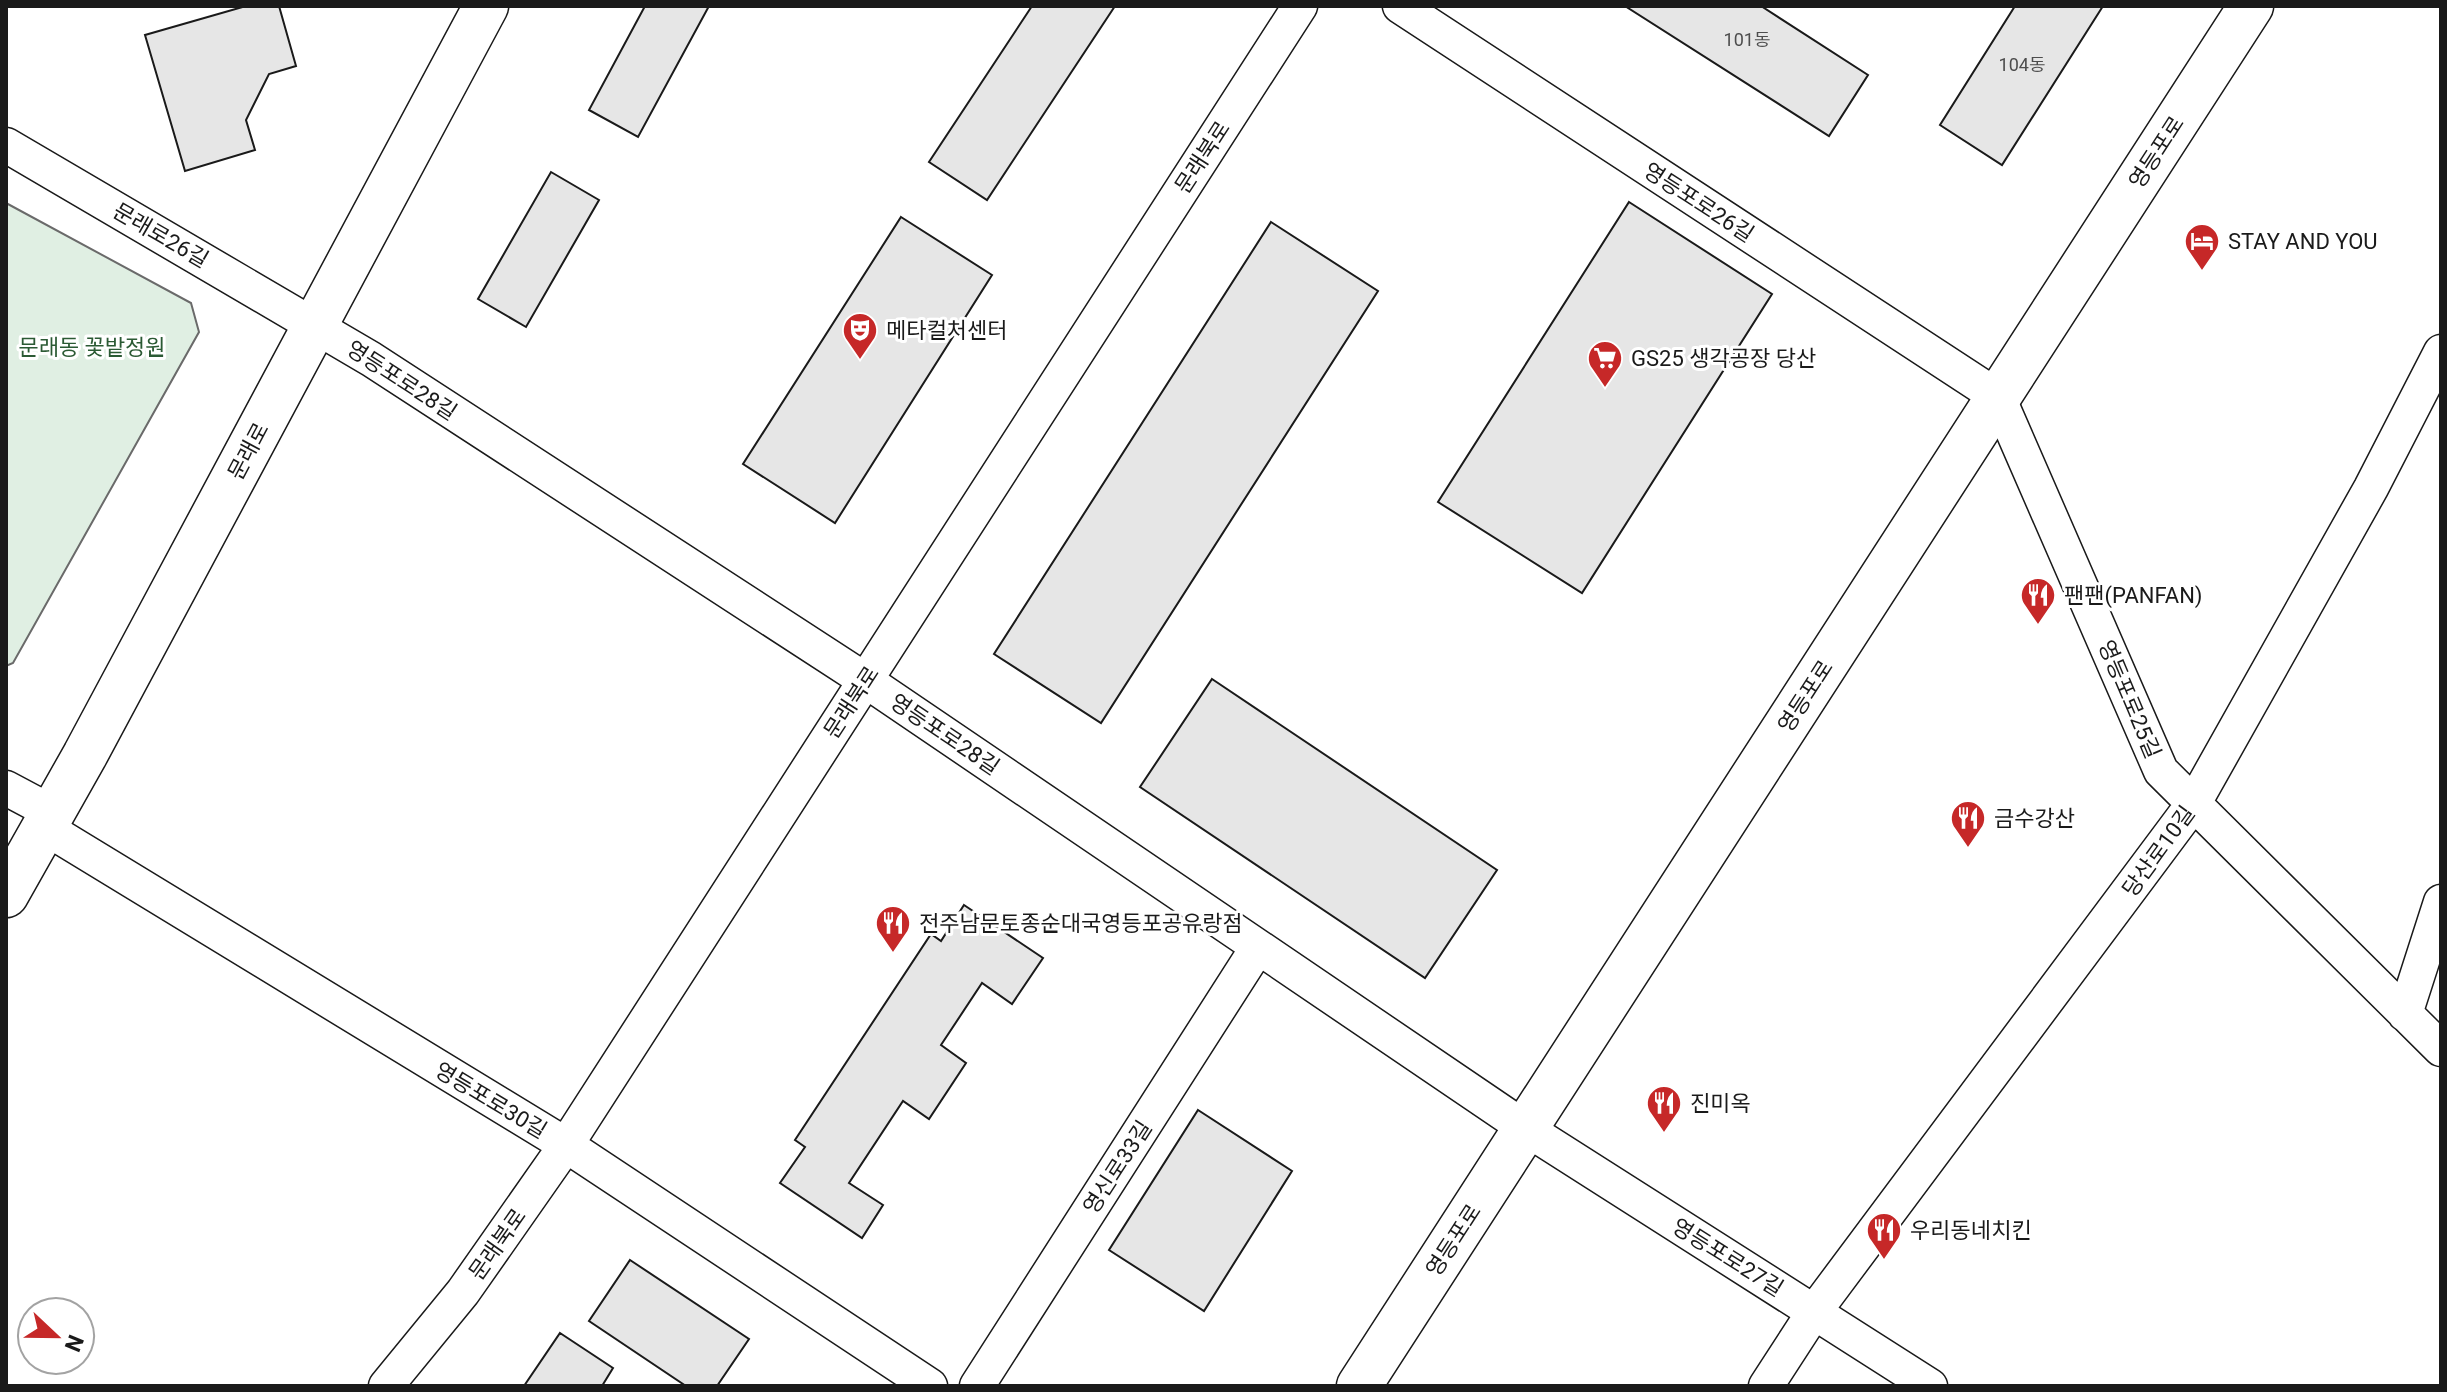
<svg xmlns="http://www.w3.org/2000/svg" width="2447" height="1392" font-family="Roboto,'Noto Sans KR',sans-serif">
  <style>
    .green { fill: #e0efe3; stroke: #6a6a6a; stroke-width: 2 }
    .building { fill: #e6e6e6; stroke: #1a1a1a; stroke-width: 2 }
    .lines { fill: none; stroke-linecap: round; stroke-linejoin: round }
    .minor-casing { stroke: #1a1a1a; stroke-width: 37 }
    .tertiary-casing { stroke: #1a1a1a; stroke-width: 47 }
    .secondary-casing { stroke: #1a1a1a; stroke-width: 47 }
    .minor { stroke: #fff; stroke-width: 34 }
    .tertiary { stroke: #fff; stroke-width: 44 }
    .secondary { stroke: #fff; stroke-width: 44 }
    .labels { text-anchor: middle; stroke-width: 6; stroke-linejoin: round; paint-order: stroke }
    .number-label { font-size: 18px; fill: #4d4d4d }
    .street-label { font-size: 22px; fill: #1a1a1a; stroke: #fff }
    .poi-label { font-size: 22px; fill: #1a1a1a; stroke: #fff; text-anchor: start }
    .park-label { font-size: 22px; fill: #2b5a34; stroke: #fff }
  </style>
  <rect width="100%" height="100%" fill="#fff"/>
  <!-- green -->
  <path class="green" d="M6,203L191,303L199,332L13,663L6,666Z"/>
  <!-- building -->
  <path class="building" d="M246,6H279L296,66L269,74L246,120L255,150L185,171L145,35Z
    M645,6H709L638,137L589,110Z
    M1032,6H1115L987,200L929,162Z
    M1625,6H1761L1868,75L1829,136Z
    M2015,6H2103L2002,165L1940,125Z
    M551,172L599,200L526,327L478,299Z
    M1629,202L1772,294L1582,593L1438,502Z
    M901,217L992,275L835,523L743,464Z
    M1271,222L1378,291L1101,723L994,654Z
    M1212,679L1497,870L1425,978L1140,787Z
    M964,905L1043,958L1012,1004L982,983L941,1045L966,1063L929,1119L903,1101L849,1183L883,1205L862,1238L780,1183L805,1147L795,1140L931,934L941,941Z
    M1198,1110L1292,1171L1204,1311L1109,1250Z
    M630,1260L749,1339L717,1386H686L589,1321Z
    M560,1333L613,1368L602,1386H524Z"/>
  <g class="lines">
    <!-- minor casing -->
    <g class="minor-casing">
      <path id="minor" d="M1400,6L1998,397L2161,771L2441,1049
        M6,145L371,359L865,680L1525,1128L1930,1386
        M6,788L53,813
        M44,827L566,1145L930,1386
        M2405,1014L2441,902
        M386,1386L463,1292L566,1145L1300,6
        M977,1386L1258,947
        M1766,1386L1814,1312L2194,803L2371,488L2441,352"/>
    </g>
    <!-- tertiary casing -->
    <g class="tertiary-casing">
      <path id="tertiary" d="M6,895L85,755L486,6"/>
    </g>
    <!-- secondary casing -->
    <g class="secondary-casing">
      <path id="secondary" d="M1359,1386L2251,6"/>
    </g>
    <!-- minor -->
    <use href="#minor" class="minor"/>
    <!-- tertiary -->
    <use href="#tertiary" class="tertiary"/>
    <!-- secondary -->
    <use href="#secondary" class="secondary"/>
  </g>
  <!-- icons -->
  <defs>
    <g id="hotel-pin" transform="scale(1.8)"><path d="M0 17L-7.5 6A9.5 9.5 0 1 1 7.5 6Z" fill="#c62828" stroke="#fff"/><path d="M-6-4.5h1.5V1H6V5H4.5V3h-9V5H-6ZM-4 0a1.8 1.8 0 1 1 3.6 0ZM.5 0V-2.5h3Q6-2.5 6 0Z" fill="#fff"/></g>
    <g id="theatre-pin" transform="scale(1.8)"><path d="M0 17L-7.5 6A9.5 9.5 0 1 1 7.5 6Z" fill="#c62828" stroke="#fff"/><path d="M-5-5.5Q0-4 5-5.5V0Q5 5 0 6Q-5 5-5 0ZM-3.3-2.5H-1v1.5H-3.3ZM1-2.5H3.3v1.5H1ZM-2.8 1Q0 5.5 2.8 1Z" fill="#fff"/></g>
    <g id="supermarket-pin" transform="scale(1.8)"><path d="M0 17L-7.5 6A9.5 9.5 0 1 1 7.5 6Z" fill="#c62828" stroke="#fff"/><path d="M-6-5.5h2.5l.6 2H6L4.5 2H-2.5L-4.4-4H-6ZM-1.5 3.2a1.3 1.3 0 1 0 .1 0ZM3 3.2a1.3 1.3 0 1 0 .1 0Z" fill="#fff"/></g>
    <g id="restaurant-pin" transform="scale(1.8)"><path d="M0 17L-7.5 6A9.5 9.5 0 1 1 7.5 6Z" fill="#c62828" stroke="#fff"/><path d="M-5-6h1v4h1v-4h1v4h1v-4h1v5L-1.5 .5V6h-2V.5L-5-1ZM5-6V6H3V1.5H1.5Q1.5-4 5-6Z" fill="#fff"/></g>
  </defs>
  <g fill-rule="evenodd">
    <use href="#hotel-pin" x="2202" y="241"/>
    <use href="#theatre-pin" x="860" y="330"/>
    <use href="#supermarket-pin" x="1605" y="358"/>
    <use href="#restaurant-pin" x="2038" y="595"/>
    <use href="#restaurant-pin" x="1968" y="818"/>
    <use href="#restaurant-pin" x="893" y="923"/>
    <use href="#restaurant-pin" x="1664" y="1103"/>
    <use href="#restaurant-pin" x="1884" y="1230"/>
  </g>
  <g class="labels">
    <!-- number labels -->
    <g class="number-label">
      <text x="1747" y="46">101동</text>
      <text x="2022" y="71">104동</text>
    </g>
    <!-- street labels -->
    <g class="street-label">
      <text transform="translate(2156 152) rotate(-57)" y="8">영등포로</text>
      <text transform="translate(1202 157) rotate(-57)" y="8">문래북로</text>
      <text transform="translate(1699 202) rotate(33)" y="8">영등포로26길</text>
      <text transform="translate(161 235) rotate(30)" y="8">문래로26길</text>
      <text transform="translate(402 380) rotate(33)" y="8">영등포로28길</text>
      <text transform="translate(248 451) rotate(-62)" y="8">문래로</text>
      <text transform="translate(1805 696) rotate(-57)" y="8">영등포로</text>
      <text transform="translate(2130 699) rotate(67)" y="8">영등포로25길</text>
      <text transform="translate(851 702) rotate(-57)" y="8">문래북로</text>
      <text transform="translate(945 734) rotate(34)" y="8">영등포로28길</text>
      <text transform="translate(2158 851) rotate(-54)" y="8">당산로10길</text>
      <text transform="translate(491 1100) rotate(31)" y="8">영등포로30길</text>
      <text transform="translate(1117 1167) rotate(-57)" y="8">영신로33길</text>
      <text transform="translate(1453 1240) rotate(-57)" y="8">영등포로</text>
      <text transform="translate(497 1244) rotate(-55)" y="8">문래북로</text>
      <text transform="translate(1728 1257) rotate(32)" y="8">영등포로27길</text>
    </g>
    <!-- poi labels -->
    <g class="poi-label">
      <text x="2228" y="249">STAY AND YOU</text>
      <text x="886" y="338">메타컬처센터</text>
      <text x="1631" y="366">GS25 생각공장 당산</text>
      <text x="2064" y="603">팬팬(PANFAN)</text>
      <text x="1994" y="826">금수강산</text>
      <text x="919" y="931">전주남문토종순대국영등포공유랑점</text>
      <text x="1690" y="1111">진미옥</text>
      <text x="1910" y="1238">우리동네치킨</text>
    </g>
    <!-- park labels -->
    <g class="park-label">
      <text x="92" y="355">문래동 꽃밭정원</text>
    </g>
  </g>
  <!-- border -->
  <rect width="2447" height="1392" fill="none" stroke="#1a1a1a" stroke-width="16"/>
  <!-- north arrow -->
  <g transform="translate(56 1336) rotate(112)"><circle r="38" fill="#ffffff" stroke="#a3a3a3" stroke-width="2"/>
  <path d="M0-6L14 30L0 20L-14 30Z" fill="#c62828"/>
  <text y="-12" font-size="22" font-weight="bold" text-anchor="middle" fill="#1a1a1a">N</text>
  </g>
</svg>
